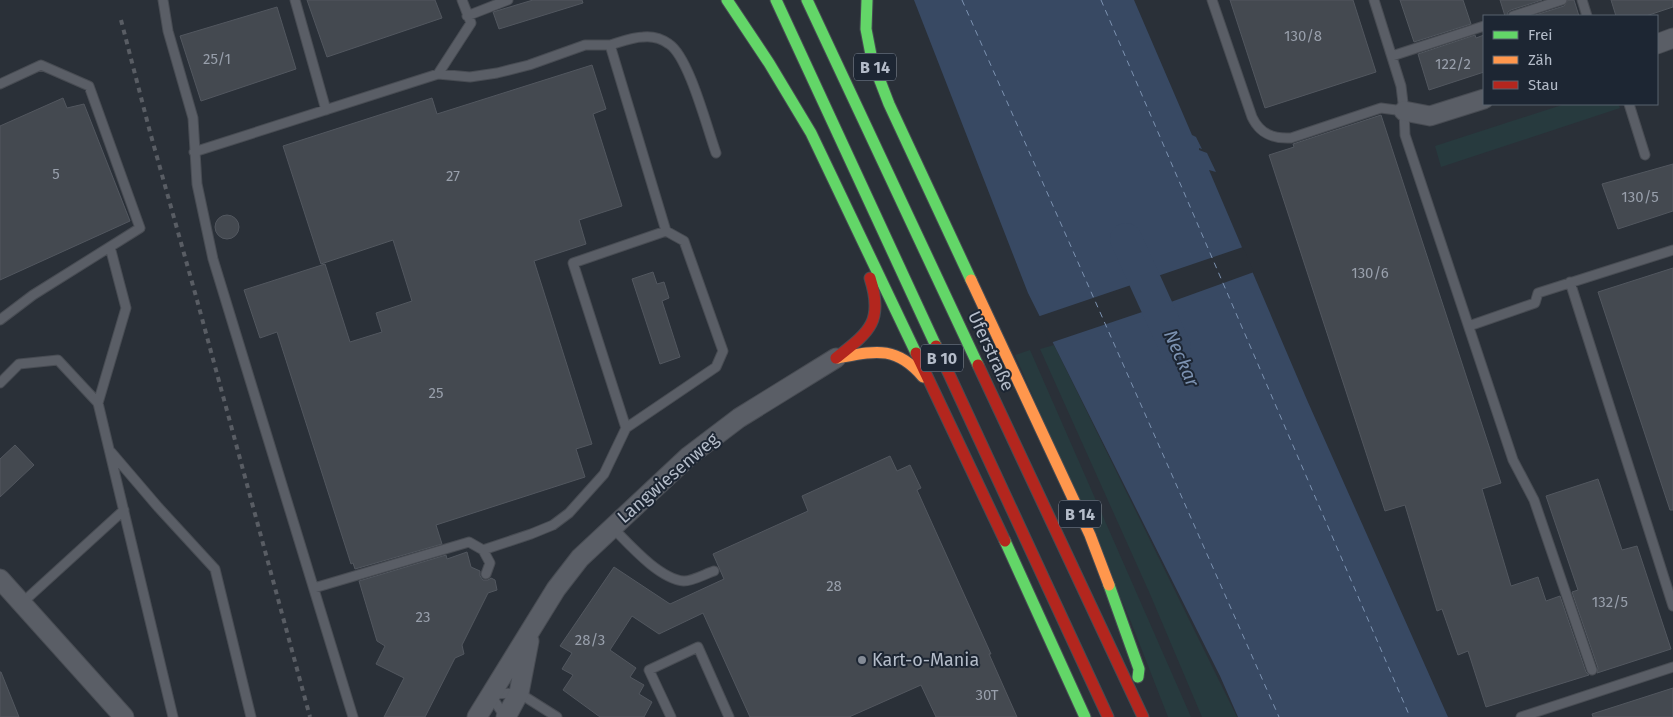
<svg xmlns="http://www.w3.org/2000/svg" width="1673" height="717" font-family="'Fira Sans',sans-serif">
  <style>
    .green { fill: #273a3e }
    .water { fill: #384963; fill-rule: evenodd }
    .pier { fill: #2a3038; fill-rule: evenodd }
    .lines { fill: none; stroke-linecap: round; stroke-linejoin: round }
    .river { stroke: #384963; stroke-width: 32 }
    .ferry { stroke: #7c92b1; stroke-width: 1; stroke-dasharray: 6 5; stroke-linecap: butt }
    .building { fill: #444950; stroke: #52575f }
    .lane-casing { stroke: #484c53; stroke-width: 11 }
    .street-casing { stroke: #484c53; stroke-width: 21 }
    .fast-casing { stroke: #474c53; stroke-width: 13 }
    .slow-casing { stroke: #474c53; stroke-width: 13 }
    .jam-casing { stroke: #474c53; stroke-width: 13 }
    .lane { stroke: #5a5e66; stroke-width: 9 }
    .street { stroke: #5a5e66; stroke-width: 19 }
    .fast { stroke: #63d668; stroke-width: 11 }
    .slow { stroke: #ff974d; stroke-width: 11 }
    .jam { stroke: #b3261e; stroke-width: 11 }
    .rail { stroke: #595d64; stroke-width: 4; stroke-dasharray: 5 5; stroke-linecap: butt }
    .poi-dot { fill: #848b96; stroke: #1d2633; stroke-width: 2 }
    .labels { text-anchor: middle; stroke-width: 4; stroke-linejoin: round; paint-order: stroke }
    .number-label { font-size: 15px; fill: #989fab }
    .shield { fill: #1d2633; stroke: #878f9c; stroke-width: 1 }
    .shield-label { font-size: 16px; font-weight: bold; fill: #b4bcc9 }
    .street-label { font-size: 18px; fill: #b4bcc9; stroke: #1d2633 }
    .poi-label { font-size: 18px; fill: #b4bcc9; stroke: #1d2633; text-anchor: start }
    .water-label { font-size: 19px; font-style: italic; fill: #7c92b1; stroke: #1d2633 }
  </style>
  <rect width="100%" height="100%" fill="#2a3038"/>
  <!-- green -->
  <path class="green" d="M1565,104H1618L1620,108L1441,167L1435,146Z
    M1054,345L1237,717H1202L1150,594L1040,349Z
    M1030,350L1191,717H1168L1131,622L1015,355Z"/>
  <!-- water -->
  <path class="water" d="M914,0H1134L1192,135L1196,137L1202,149L1199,148V150L1207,153L1216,172L1209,170L1307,400L1448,717H1238L1220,676L1028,293ZM1151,276L1155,278L1162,299L1158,307L1148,303L1141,282L1142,279Z"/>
  <!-- pier -->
  <path class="pier" d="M1243,247L1254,272L1157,307L1050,343L1037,317ZM1151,279L1159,299L1157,304L1150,302L1143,283Z"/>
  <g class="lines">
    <!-- river -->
    <path class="river" d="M1126,239L1175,347"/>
    <!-- ferry -->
    <path class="ferry" d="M962,0L1279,717
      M1101,0L1410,717"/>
  </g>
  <!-- building -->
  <path class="building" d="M307,0H435L442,18L327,57Z
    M533,0H582L583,3L499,29L493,12Z
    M1230,0H1353L1376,72L1265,108Z
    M1400,0H1463L1471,24L1414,42Z
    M1500,0H1542L1511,10L1508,12L1507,16H1505Z
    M1568,0H1574L1579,16H1532L1564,6Z
    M1611,0H1673V7L1646,16H1616Z
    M277,7L296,69L201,101L180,36Z
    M1475,35L1476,38L1484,35V72L1429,90L1418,54Z
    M592,65L606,109L593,114L622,206L579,220L586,244L534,261L592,444L576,449L585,477L436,525L442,544L355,569L353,563L351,564L277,332L260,338L244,290L325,264L350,342L382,332L376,313L412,301L393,240L321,264L283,146L432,98L437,114Z
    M63,98L67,108L84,104L130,221L0,280V126Z
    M1381,115L1501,483L1482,489L1511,586L1538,577L1546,601L1560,596L1586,672L1589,675L1486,707L1468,651L1458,655L1442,609L1437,611L1405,505L1385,511L1269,155L1294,147L1293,144Z
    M1673,164V211L1618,229L1602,184Z
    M215 227a12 12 0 1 1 24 0a12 12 0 1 1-24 0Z
    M1673,268V510H1670L1598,292Z
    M653,272L657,284L664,282L669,298L662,301L680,357L660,364L632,279Z
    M15,445L34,465L0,497V459Z
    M890,456L897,471L910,465L921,488L917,490L991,654H989L1017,717H936L921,685L849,717H750L703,613L659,634L632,616L610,650L636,668L630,677L644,685L639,694L652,702L644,717H600L563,690L573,675L562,669L572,653L560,646L614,567L670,604L724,579L713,554L808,511L802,496Z
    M1598,479L1622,550L1637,546L1671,649L1597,673L1598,668L1572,592L1578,590L1546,496Z
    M467,552L471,567L480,571V576L483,580H488L491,578L495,580L497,590L488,593L462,645L464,654L455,658L425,717H384L404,678L376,664L385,646L377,641L359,581L446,555L447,559Z
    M0,672H1L19,717H0Z
    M1673,688V717H1593L1592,714Z"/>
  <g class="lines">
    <!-- lane casing -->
    <g class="lane-casing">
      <path id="lane" d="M163,0L168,31L193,118L197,184L213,259L353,717
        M295,0L326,110
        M1212,0L1252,117C1260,134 1273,139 1291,138L1381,108L1404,111
        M1374,0L1401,86L1404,111L1405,135L1513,460L1534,500L1592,670
        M1582,0L1587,16
        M467,16L508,0
        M1513,16L1562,0
        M1392,56L1484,26
        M438,74L471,23L462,0
        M0,84L41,65L89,86L140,228L33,295L0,320
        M1629,104L1645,155
        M194,152L438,74L470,77L497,73L529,65L585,45H610
        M666,231L610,45C620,42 633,37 643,37C652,36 662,39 669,44C689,57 707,128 716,153
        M1570,282L1673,606
        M1469,326L1535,303L1538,293L1673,250
        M0,383L19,364L58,360L98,403L173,717
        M98,403L126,308L110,247
        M111,452L158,507L215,569L251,717
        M612,527C629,544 659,579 684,581C693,581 705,574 714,571
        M483,550L531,534L553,525L569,513L604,474L626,428L716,367L723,351L684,241L666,231L573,263L626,428
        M314,588L469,542L483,550L490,563L486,574
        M22,603L124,510
        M490,694L505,717
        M493,694L519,693L557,717
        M671,717L649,670L698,647L729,717
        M1521,717L1673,667"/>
    </g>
    <!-- street casing -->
    <g class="street-casing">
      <path id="street" d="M1657,44L1673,38
        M1404,111L1430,116L1484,99
        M0,579L124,717
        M477,717L556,589L580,558L689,456L739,418L836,358
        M506,717L519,693L529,641"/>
    </g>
    <!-- fast casing -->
    <g class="fast-casing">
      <path id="fast" d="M727,0L769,63L811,133L916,353
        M776,0L936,346
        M807,0L978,365
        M867,0L866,29L872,60L889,104L971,280
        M1005,541L1085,717
        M1109,585L1139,669L1138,677"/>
    </g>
    <!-- slow casing -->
    <g class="slow-casing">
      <path id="slow" d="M971,280L1090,535L1109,585
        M838,358C875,351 896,345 923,377"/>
    </g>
    <!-- jam casing -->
    <g class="jam-casing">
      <path id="jam" d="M936,346L1108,717
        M916,353L1005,541
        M836,358C869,332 884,322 870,278
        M978,365L1143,717"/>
    </g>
    <!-- lane -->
    <use href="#lane" class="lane"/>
    <!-- street -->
    <use href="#street" class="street"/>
    <!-- fast -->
    <use href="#fast" class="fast"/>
    <!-- slow -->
    <use href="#slow" class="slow"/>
    <!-- jam -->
    <use href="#jam" class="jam"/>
    <!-- rail -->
    <path class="rail" d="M121,20L150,132L197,300L310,717"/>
  </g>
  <!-- markers -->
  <circle class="poi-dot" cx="862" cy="660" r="5"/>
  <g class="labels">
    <!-- number labels -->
    <g class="number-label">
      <text x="1303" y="41">130/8</text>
      <text x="217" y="64">25/1</text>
      <text x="1453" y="69">122/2</text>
      <text x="56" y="179">5</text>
      <text x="453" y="181">27</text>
      <text x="1640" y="202">130/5</text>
      <text x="1370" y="278">130/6</text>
      <text x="436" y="398">25</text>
      <text x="834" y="591">28</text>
      <text x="1610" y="607">132/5</text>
      <text x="423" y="622">23</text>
      <text x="590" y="645">28/3</text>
      <text x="987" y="700">30T</text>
    </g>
    <!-- shield labels -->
    <g class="shield">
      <rect x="854" y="53.5" width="42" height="27" rx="4"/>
      <rect x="921" y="344.5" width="42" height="27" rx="4"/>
      <rect x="1059" y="500.5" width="42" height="27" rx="4"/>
    </g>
    <g class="shield-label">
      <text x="875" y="73">B 14</text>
      <text x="942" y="364">B 10</text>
      <text x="1080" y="520">B 14</text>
    </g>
    <!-- street labels -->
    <g class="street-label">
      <text transform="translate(991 351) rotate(65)" y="6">Uferstraße</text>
      <text transform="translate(668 478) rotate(-41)" y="6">Langwiesenweg</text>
    </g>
    <!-- poi labels -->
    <g class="poi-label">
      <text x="872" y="666">Kart-o-Mania</text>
    </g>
    <!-- water labels -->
    <g class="water-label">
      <text transform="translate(1182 358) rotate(66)" y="7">Neckar</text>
    </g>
  </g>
  <!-- legend -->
  <rect x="1483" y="15" width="175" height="90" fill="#1d2633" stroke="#59626f"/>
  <rect x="1493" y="31" width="25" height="8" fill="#63d668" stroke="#59626f"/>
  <text x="1528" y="40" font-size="15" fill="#b4bcc9">Frei</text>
  <rect x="1493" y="56" width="25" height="8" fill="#ff974d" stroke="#59626f"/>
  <text x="1528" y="65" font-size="15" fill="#b4bcc9">Zäh</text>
  <rect x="1493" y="81" width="25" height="8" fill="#b3261e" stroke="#59626f"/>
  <text x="1528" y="90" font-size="15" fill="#b4bcc9">Stau</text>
</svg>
